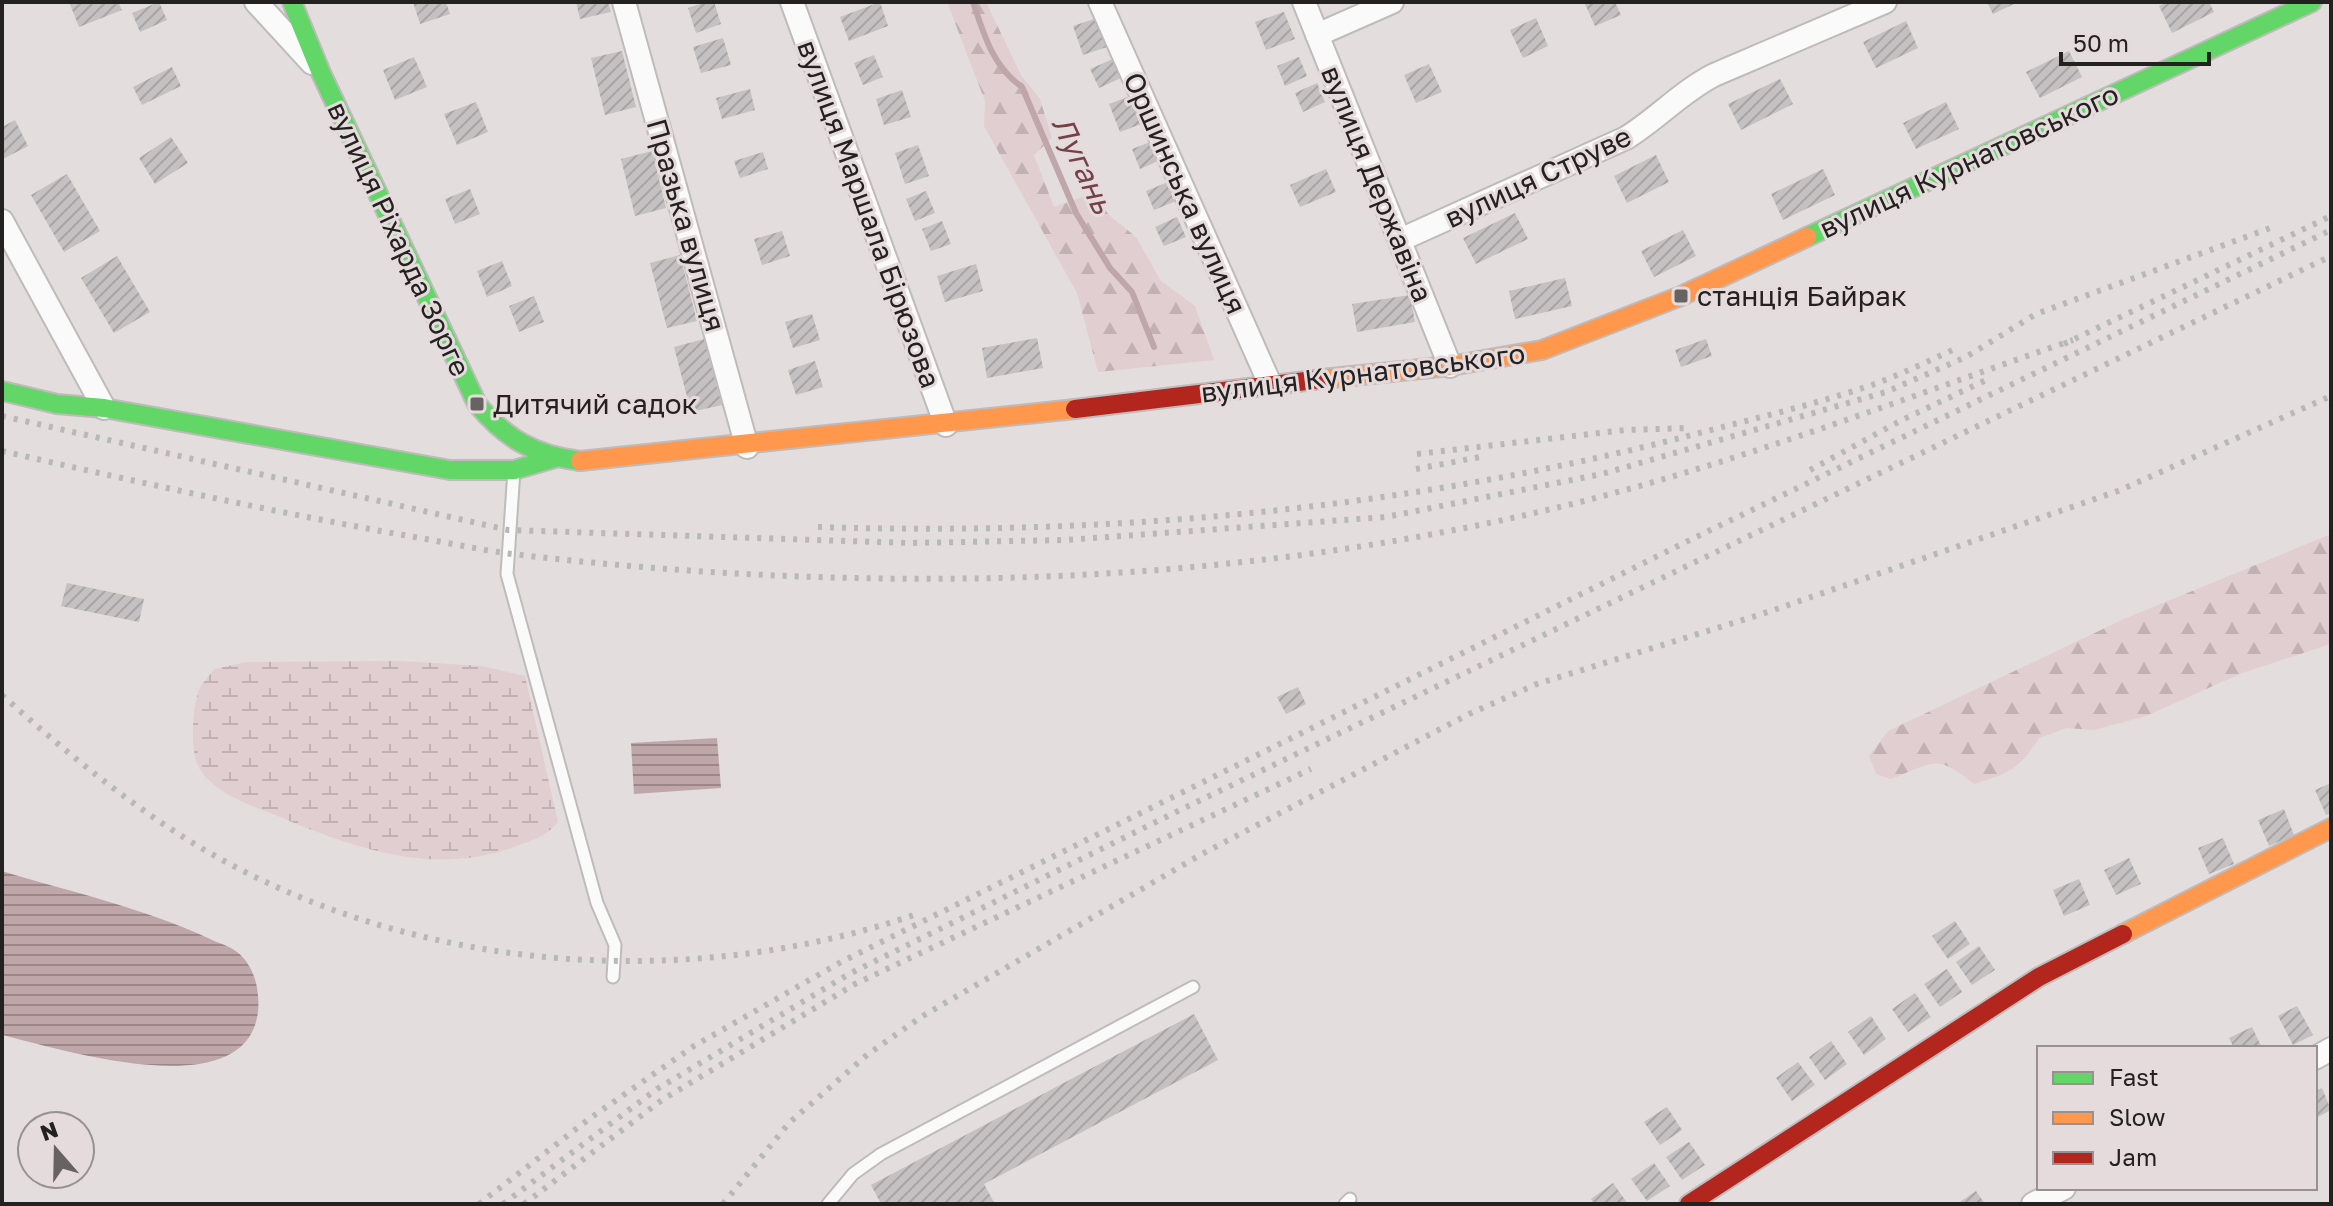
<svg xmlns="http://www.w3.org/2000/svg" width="2333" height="1206" font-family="'Golos Text',sans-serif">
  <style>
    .forest { fill: url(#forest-firs) }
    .wetland { fill: url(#wetland-marsh) }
    .water { fill: url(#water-rules) }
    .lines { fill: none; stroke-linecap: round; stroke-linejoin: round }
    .stream { stroke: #bfa6a8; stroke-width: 6 }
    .building { fill: url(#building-hatch) }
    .lane-casing { stroke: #bfbbbb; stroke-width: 15 }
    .street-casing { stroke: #bfbbbb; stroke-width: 26 }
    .fast-casing { stroke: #bfbbbb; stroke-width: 22 }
    .slow-casing { stroke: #bfbbbb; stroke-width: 22 }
    .jam-casing { stroke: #bfbbbb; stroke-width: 22 }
    .lane { stroke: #fbfafa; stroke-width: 11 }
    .street { stroke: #fbfafa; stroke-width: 22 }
    .fast { stroke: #63d668; stroke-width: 18 }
    .slow { stroke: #ff974d; stroke-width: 18 }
    .jam { stroke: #b3261e; stroke-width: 18 }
    .rail { stroke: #b9b8b8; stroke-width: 6; stroke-dasharray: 4 8; stroke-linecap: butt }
    .poi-dot { fill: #676363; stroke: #e5dbdc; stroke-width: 3 }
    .labels { text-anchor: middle; stroke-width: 6; stroke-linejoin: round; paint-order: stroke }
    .street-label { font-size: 28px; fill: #242121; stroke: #e5dbdc }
    .poi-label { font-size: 28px; fill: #242121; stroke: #e5dbdc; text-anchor: start }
    .water-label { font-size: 30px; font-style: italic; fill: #744148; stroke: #e5dbdc }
  </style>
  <defs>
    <pattern id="forest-firs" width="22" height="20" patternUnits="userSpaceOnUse" patternTransform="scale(2)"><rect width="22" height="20" fill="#e1ced0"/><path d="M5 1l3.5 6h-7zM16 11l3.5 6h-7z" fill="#c1b1b2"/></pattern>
    <pattern id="wetland-marsh" width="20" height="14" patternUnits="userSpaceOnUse" patternTransform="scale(2)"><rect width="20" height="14" fill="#e1ced0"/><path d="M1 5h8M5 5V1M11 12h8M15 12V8" fill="none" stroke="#c1b1b2"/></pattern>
    <pattern id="water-rules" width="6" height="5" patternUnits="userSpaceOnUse" patternTransform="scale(2)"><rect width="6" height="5" fill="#bfa6a8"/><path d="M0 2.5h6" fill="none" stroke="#9b8788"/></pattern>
    <pattern id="building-hatch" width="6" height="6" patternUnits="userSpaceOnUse" patternTransform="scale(2)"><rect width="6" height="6" fill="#c5c0c1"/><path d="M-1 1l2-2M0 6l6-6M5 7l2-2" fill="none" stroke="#a9a5a6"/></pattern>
  </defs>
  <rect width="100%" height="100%" fill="#e3ddde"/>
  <!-- forest -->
  <path class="forest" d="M947,2H986L1021,75L1040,99L1052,138L1034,155L1054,207L1093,193L1109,215L1136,237L1161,281L1195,306L1214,360L1098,372L1077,293L984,126L985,101Z
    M2331,534V644L2242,673L2146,716L2094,730L2067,728L2039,738C2020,769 2008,774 1974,784C1935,753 1935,762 1891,779L1876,774L1869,756L1888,731L2124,619Z"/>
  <!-- wetland -->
  <path class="wetland" d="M400,661L482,666L525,676L558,822C547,836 533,840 517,846C434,877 357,849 280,817C253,806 213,794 198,766C190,751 192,704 200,688C203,682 210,675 214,669L247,662Z"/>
  <!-- water -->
  <path class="water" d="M717,738L721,788L634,794L631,743Z
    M2,871C71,892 144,908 210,939C218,943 230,946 237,952C255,966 260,991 258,1012C246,1109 58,1048 2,1035Z"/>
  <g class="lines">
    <!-- stream -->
    <path class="stream" d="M973,2C984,35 993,67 1022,87L1076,213L1110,268L1132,292L1154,347"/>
  </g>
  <!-- building -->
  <path class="building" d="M69,2H118L122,10L79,27Z
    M159,2L167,20L140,32L132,13Z
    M413,2H446L450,14L420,24Z
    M576,2H608L611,12L580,19Z
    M706,2H714L721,24L696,33L688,8Z
    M880,2L888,26L849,41L840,17Z
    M1584,2H1615L1621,15L1595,26Z
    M1987,2H2018L1993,14Z
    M2168,2H2209L2214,12L2172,33L2159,6Z
    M1284,12L1295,39L1266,50L1255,22Z
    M1097,18L1107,47L1083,55L1073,26Z
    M1536,18L1548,46L1523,58L1510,30Z
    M1906,21L1918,48L1876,68L1863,42Z
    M723,38L731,65L701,73L693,47Z
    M622,51L636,107L605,115L591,58Z
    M2069,51L2082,77L2040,98L2026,72Z
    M874,55L883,77L863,85L854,63Z
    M414,57L427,87L395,100L383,70Z
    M1299,57L1307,76L1285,86L1277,66Z
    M1113,59L1121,78L1099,88L1090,69Z
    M1429,64L1442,92L1416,103L1404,75Z
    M172,67L181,86L142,105L133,87Z
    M1780,79L1793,104L1741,130L1728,104Z
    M1317,83L1325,102L1303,112L1295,93Z
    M750,89L755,110L722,119L716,98Z
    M902,90L911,117L884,125L876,99Z
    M1138,93L1149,121L1120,132L1109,104Z
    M476,102L488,132L457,145L444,114Z
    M1946,102L1959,129L1916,149L1903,123Z
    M15,120L28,146L3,159L2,127Z
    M171,137L188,163L155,184L139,158Z
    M1155,140L1163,159L1140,169L1132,149Z
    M918,145L929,176L905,184L895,153Z
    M652,151L666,208L635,216L621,159Z
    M763,152L768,169L740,178L734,161Z
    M1656,155L1669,182L1627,203L1614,176Z
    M1326,169L1336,192L1300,207L1290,185Z
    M1823,169L1835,195L1783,220L1771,194Z
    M67,174L100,231L64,252L31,195Z
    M1168,182L1176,201L1154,210L1146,191Z
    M470,189L480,214L455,224L445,199Z
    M926,191L935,213L915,221L906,199Z
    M1515,213L1528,239L1476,264L1463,238Z
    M1177,217L1186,237L1164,246L1155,227Z
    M942,221L951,244L931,251L922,229Z
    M1683,230L1696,256L1654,277L1641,251Z
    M782,231L790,256L762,265L754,239Z
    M680,255L697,321L667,328L650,263Z
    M117,256L150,312L114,333L81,278Z
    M502,261L512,286L487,297L477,271Z
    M976,264L983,291L945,302L937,276Z
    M1565,278L1572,306L1515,319L1509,291Z
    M1410,295L1415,322L1357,332L1352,304Z
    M534,296L544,322L519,332L509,306Z
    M812,314L820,340L793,348L785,322Z
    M1037,338L1043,368L987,378L982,348Z
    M704,339L722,405L691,412L674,347Z
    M1706,339L1712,356L1681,367L1675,350Z
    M815,361L823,387L796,395L788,370Z
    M67,583L144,599L139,622L61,606Z
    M1298,687L1306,704L1286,714L1277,697Z
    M2331,783V813L2326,815L2315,790Z
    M2284,809L2294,835L2269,846L2258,820Z
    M2223,838L2234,864L2209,874L2198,848Z
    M2129,858L2141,884L2116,895L2104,870Z
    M2079,879L2090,905L2064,916L2053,890Z
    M1955,921L1970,944L1948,959L1932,936Z
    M1979,946L1995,970L1972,985L1956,962Z
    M1947,969L1962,992L1940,1007L1924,984Z
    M1915,993L1931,1017L1908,1032L1892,1009Z
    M2297,1006L2313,1035L2293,1045L2278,1016Z
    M1194,1014L1218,1060L984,1184L995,1204H881L871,1185Z
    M1871,1016L1886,1039L1864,1055L1848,1032Z
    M2252,1027L2262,1048H2234L2229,1038Z
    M1831,1041L1847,1064L1825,1080L1809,1057Z
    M1798,1062L1815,1085L1792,1101L1776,1078Z
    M2322,1088L2331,1110L2316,1118L2315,1092Z
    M1667,1107L1682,1130L1660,1145L1644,1122Z
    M1689,1142L1705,1165L1682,1180L1666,1157Z
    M1654,1163L1670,1186L1647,1201L1631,1179Z
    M1613,1183L1628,1204H1594L1591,1199Z
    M1976,1191L1985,1204H1957Z"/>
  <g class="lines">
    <!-- lane casing -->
    <g class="lane-casing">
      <path id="lane" d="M514,470L507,574L597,903L615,945L613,977
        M828,1204L853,1174L881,1154L1193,987
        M1345,1204L1350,1199"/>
    </g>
    <!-- street casing -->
    <g class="street-casing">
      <path id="street" d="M256,2L312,63
        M624,2L747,447
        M792,2L946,425
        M1100,2L1270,384
        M1304,2L1450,366
        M1317,35L1392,2
        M2,221L104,408
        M1400,240L1626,138C1657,119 1681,92 1714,75L1885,2
        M2315,1058L2331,1049
        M2033,1204L2064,1188"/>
    </g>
    <!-- fast casing -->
    <g class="fast-casing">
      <path id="fast" d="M292,2L321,73L477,404C506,439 534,455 580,461
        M1807,237L2312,2
        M2,391L57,404L104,408L450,470H514L555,458"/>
    </g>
    <!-- slow casing -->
    <g class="slow-casing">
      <path id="slow" d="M1322,379L1450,366L1542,350L1681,296L1807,237
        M580,461L1075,409
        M2123,934L2331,828"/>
    </g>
    <!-- jam casing -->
    <g class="jam-casing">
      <path id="jam" d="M1075,409L1322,379
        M1689,1204L2039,977L2123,934"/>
    </g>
    <!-- lane -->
    <use href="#lane" class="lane"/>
    <!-- street -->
    <use href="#street" class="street"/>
    <!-- fast -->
    <use href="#fast" class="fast"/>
    <!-- slow -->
    <use href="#slow" class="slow"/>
    <!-- jam -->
    <use href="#jam" class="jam"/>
    <!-- rail -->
    <path class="rail" d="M2064,344L2331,216
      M2,416L508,530L909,543L1066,540L1386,517L1602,474L1886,392L1966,357L2036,314L2273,227
      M2,451C133,481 264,510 397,534C435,540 474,549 512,554C855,594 1210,590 1547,510C1726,468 1899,400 2073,340
      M1417,454L1625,430L1689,428
      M1416,469L1480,457
      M1810,470L1902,420L1988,379
      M818,527C1108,536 1398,510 1680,438C1744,421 1810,406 1872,385C1900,375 1928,361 1955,349
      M2,695C61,748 121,798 188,840C401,972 682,995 917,914
      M479,1204L589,1119L694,1046L841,962L1694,538L2331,230
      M503,1204L657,1089L849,974L1178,811L2331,256
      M524,1204L662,1100L855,984L1311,769
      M723,1204L789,1123L867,1055L921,1017L1202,854L1469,714L1537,684L1762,614L2118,491L2331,396"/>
  </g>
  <!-- markers -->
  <g class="poi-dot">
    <rect x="1673" y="288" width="16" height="16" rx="4"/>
    <rect x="469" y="396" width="16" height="16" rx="4"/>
  </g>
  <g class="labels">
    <!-- street labels -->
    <g class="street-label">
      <text transform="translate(1969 161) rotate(-25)" y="10">вулиця Курнатовського</text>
      <text transform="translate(1538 177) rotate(-25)" y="10">вулиця Струве</text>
      <text transform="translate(1377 184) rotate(68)" y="10">вулиця Державіна</text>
      <text transform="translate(1185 193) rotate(66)" y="10">Оршинська вулиця</text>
      <text transform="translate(869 214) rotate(70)" y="10">вулиця Маршала Бірюзова</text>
      <text transform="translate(686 225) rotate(74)" y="10">Празька вулиця</text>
      <text transform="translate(399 239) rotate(65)" y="10">вулиця Ріхарда Зорге</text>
      <text transform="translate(1363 373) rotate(-7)" y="10">вулиця Курнатовського</text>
    </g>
    <!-- poi labels -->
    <g class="poi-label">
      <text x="1697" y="306">станція Байрак</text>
      <text x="493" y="414">Дитячий садок</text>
    </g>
    <!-- water labels -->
    <g class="water-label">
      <text transform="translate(1082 165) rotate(65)" y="10">Лугань</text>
    </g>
  </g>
  <!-- border -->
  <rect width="2333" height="1206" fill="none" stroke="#242121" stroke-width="8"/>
  <!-- legend -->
  <rect x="2037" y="1046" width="280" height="144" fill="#e5dbdc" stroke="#989191" stroke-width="2"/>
  <rect x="2053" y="1072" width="40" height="12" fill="#63d668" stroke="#989191" stroke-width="2"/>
  <text x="2109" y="1086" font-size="24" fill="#242121">Fast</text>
  <rect x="2053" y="1112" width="40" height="12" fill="#ff974d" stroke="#989191" stroke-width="2"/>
  <text x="2109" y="1126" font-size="24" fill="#242121">Slow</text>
  <rect x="2053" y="1152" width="40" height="12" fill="#b3261e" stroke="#989191" stroke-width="2"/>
  <text x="2109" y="1166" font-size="24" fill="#242121">Jam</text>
  <!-- north arrow -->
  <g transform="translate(56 1150) rotate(340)"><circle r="38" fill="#e5dbdc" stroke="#989191" stroke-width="2"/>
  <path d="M0-6L14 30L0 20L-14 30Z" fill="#676363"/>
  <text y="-12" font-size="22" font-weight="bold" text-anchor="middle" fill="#242121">N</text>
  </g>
  <!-- scale -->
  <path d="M2061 52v12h148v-12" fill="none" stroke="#242121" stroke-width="4"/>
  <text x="2073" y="52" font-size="24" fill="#242121" stroke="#e5dbdc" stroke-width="6" paint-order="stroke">50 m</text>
</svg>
